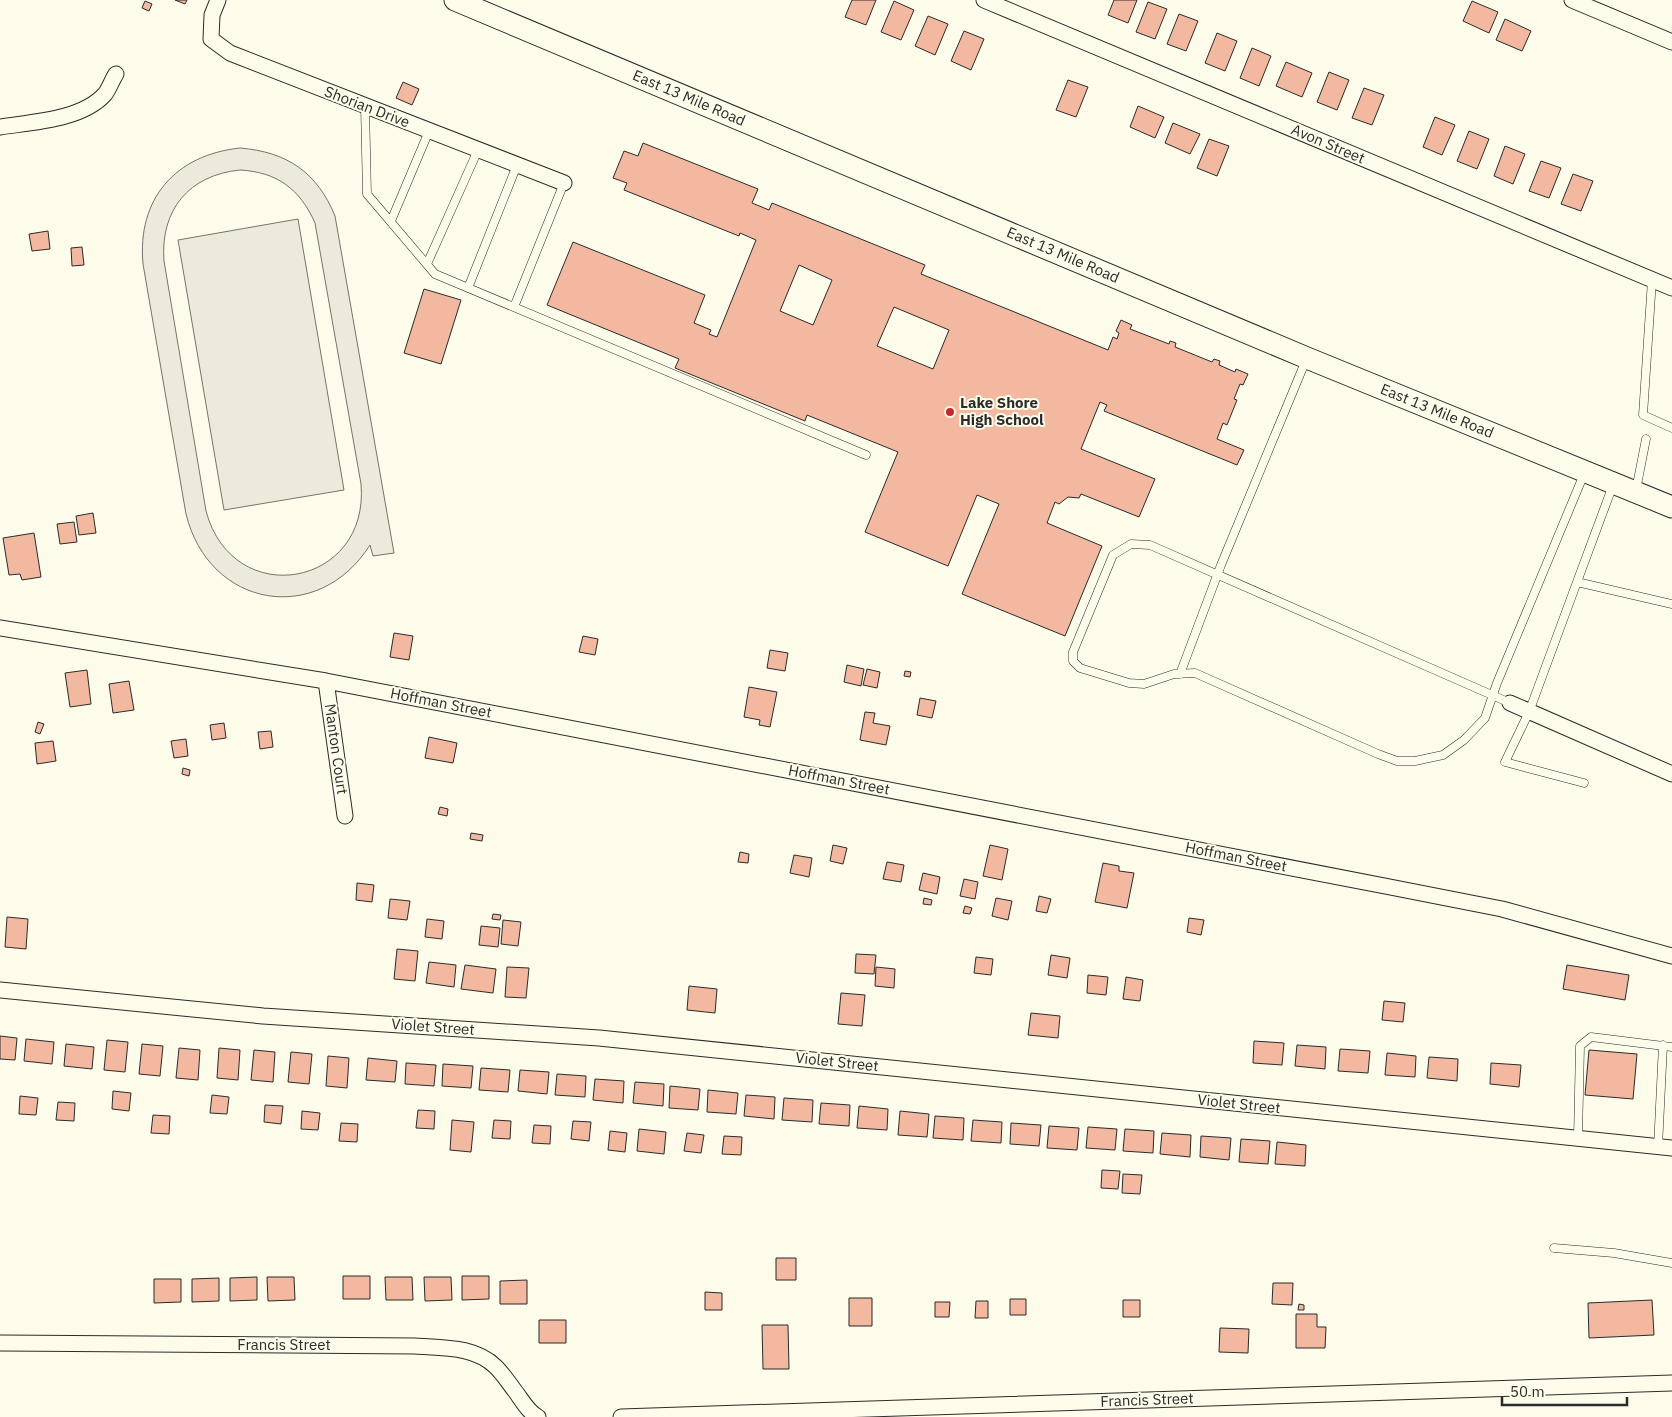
<svg xmlns="http://www.w3.org/2000/svg" width="1672" height="1417" font-family="'IBM Plex Sans',sans-serif">
  <style>
    .green { fill: #ecebdb; stroke: #74746e; fill-rule: evenodd }
    .building { fill: #f2b8a0; stroke: #2b2b2b; fill-rule: evenodd }
    .lines { fill: none; stroke-linecap: round; stroke-linejoin: round }
    .service-casing { stroke: #2b2b2b; stroke-width: 9 }
    .minor-casing { stroke: #2b2b2b; stroke-width: 17 }
    .secondary-casing { stroke: #2b2b2b; stroke-width: 23 }
    .service { stroke: #fdfbea; stroke-width: 8 }
    .minor { stroke: #fdfbea; stroke-width: 15 }
    .secondary { stroke: #fdfbea; stroke-width: 21 }
    .poi-dot { fill: #c62828; stroke: #fdfbea; stroke-width: 2 }
    .labels { text-anchor: middle; stroke-width: 4; stroke-linejoin: round; paint-order: stroke }
    .street-label { font-size: 15px; fill: #2b2b2b; stroke: #fdfbea }
    .poi-label { font-size: 15px; font-weight: bold; fill: #2b2b2b; stroke: #fdfbea; text-anchor: start }
  </style>
  <rect width="100%" height="100%" fill="#fdfbea"/>
  <!-- green -->
  <path class="green" d="M240,148C287,152 317,172 335,216L394,553L373,556L370,545C318,627 209,608 186,514L143,264C137,199 175,155 240,148ZM240,170C277,172 300,189 315,223L361,484C370,587 233,612 206,511L164,261C160,210 189,175 240,170Z
    M298,219L344,490L224,510L178,240Z"/>
  <!-- building -->
  <path class="building" d="M175,0H187L185,4Z
    M852,0H876L866,25L845,17Z
    M1114,0H1137L1128,23L1108,15Z
    M145,1L152,4L149,11L142,8Z
    M894,1L914,10L901,40L881,32Z
    M1472,1L1498,12L1489,33L1463,21Z
    M1148,2L1167,9L1155,39L1136,32Z
    M1179,14L1198,21L1186,51L1167,44Z
    M928,16L948,24L935,55L915,46Z
    M1505,19L1531,31L1522,51L1496,40Z
    M964,31L984,39L971,70L951,61Z
    M1217,33L1237,41L1225,71L1205,63Z
    M1252,48L1271,56L1259,86L1240,78Z
    M1286,62L1312,73L1302,97L1276,86Z
    M1329,72L1349,80L1337,110L1317,102Z
    M1068,80L1088,87L1076,117L1056,110Z
    M403,82L419,89L412,105L396,98Z
    M1364,88L1384,95L1372,125L1352,118Z
    M1138,106L1164,117L1155,138L1130,127Z
    M1435,117L1455,125L1442,155L1423,147Z
    M1173,123L1200,134L1190,154L1165,143Z
    M1469,131L1489,139L1477,169L1457,161Z
    M1209,139L1229,146L1217,176L1197,168Z
    M643,143L758,189L752,203L769,210L772,203L925,265L921,274L1108,350L1113,337L1117,339L1119,333L1116,331L1121,320L1132,325L1130,329L1169,344L1170,341L1176,343L1175,347L1212,362L1214,359L1220,361L1219,365L1235,372L1236,369L1248,374L1243,385L1240,384L1234,399L1237,400L1227,425L1223,423L1217,439L1244,450L1237,465L1104,411L1107,405L1100,402L1081,449L1155,479L1139,517L1081,494L1079,498L1068,497L1059,504L1055,502L1047,523L1102,546L1065,636L962,594L999,504L977,495L948,566L865,532L898,452L807,415L805,421L675,368L679,359L547,305L573,242L705,295L694,323L711,330L709,334L717,337L756,240L740,233L739,236L624,190L627,183L613,178L624,151L638,156ZM799,265L832,280L813,325L780,311ZM894,307L949,330L933,369L877,346Z
    M1505,146L1525,154L1513,184L1494,176Z
    M1541,161L1561,168L1549,198L1529,191Z
    M1573,174L1593,181L1581,211L1561,204Z
    M48,231L50,249L32,251L29,234Z
    M82,247L84,265L72,266L71,248Z
    M424,289L461,300L441,364L404,353Z
    M93,513L96,533L79,535L76,516Z
    M74,522L77,542L60,544L57,524Z
    M34,533L41,577L22,580L20,574L9,575L3,538Z
    M394,633L413,636L409,660L390,657Z
    M583,636L598,639L595,655L579,652Z
    M770,650L788,653L785,671L767,668Z
    M847,665L864,669L861,686L844,682Z
    M867,669L880,672L877,688L863,685Z
    M87,670L91,704L70,707L65,673Z
    M905,671L911,672L910,677L904,676Z
    M129,681L134,710L113,713L109,684Z
    M749,687L777,692L770,727L759,725L760,720L744,717Z
    M920,698L936,701L932,718L917,715Z
    M865,712L875,713L873,723L890,726L886,745L860,740Z
    M38,722L44,724L40,734L35,732Z
    M224,723L226,738L212,740L210,725Z
    M271,731L273,747L260,749L258,732Z
    M429,737L457,743L453,763L425,758Z
    M186,739L188,756L174,758L171,741Z
    M53,741L56,761L37,764L35,743Z
    M183,768L190,770L189,776L182,774Z
    M440,807L448,809L447,816L438,814Z
    M471,833L483,835L482,841L470,839Z
    M833,845L847,848L843,864L830,861Z
    M990,845L1008,849L1002,880L983,876Z
    M740,852L749,854L748,863L738,862Z
    M794,855L812,858L809,877L790,873Z
    M887,862L904,865L901,882L883,879Z
    M1103,863L1119,866V871L1134,873L1127,908L1095,902Z
    M923,873L940,877L937,894L919,890Z
    M964,879L978,882L975,899L960,896Z
    M357,883L374,885L372,902L356,900Z
    M1039,896L1051,899L1047,913L1036,911Z
    M924,898L932,900L931,905L923,904Z
    M996,898L1012,901L1008,920L992,916Z
    M390,899L410,901L407,920L388,918Z
    M965,906L972,908L970,914L963,913Z
    M493,914L501,915L500,920L492,919Z
    M7,917L28,919L26,949L5,947Z
    M1189,918L1204,920L1201,935L1187,932Z
    M427,919L444,921L442,939L425,937Z
    M503,920L521,922L518,946L501,944Z
    M481,926L500,928L498,947L479,945Z
    M397,949L418,951L415,981L394,979Z
    M856,954L876,955L874,974L855,973Z
    M1051,955L1070,958L1067,978L1048,975Z
    M976,957L993,959L991,975L974,973Z
    M429,962L456,965L454,987L426,983Z
    M465,965L496,969L493,993L461,989Z
    M1567,965L1629,975L1625,1000L1563,989Z
    M507,967L529,968L526,998L505,997Z
    M876,967L895,969L894,988L875,986Z
    M1088,975L1108,977L1106,995L1087,993Z
    M1126,977L1143,980L1140,1001L1123,999Z
    M689,986L717,989L715,1013L687,1010Z
    M841,993L865,995L862,1026L838,1024Z
    M1384,1001L1405,1003L1403,1022L1382,1020Z
    M1031,1013L1060,1016L1058,1038L1028,1035Z
    M0,1036L17,1038L15,1060L0,1059Z
    M26,1039L54,1042L52,1064L24,1061Z
    M107,1040L128,1042L125,1072L104,1070Z
    M1254,1041L1284,1043L1282,1065L1253,1063Z
    M66,1044L94,1047L92,1069L64,1066Z
    M142,1044L163,1046L160,1076L139,1074Z
    M1297,1045L1326,1047L1325,1069L1295,1066Z
    M179,1048L200,1050L198,1080L176,1078Z
    M219,1048L240,1050L238,1080L217,1078Z
    M1340,1049L1370,1051L1368,1073L1338,1071Z
    M254,1050L275,1052L273,1082L251,1080Z
    M1589,1050L1637,1054L1633,1099L1585,1095Z
    M291,1052L312,1054L309,1084L288,1082Z
    M1387,1053L1416,1056L1415,1077L1385,1075Z
    M328,1056L349,1058L347,1088L326,1086Z
    M1429,1057L1458,1059L1457,1081L1427,1078Z
    M368,1058L397,1061L395,1082L366,1080Z
    M406,1063L436,1065L434,1086L405,1084Z
    M1491,1063L1521,1065L1519,1087L1490,1084Z
    M443,1064L473,1066L471,1088L442,1086Z
    M481,1068L510,1070L508,1092L479,1090Z
    M520,1070L549,1072L547,1094L518,1091Z
    M557,1074L586,1076L585,1097L555,1095Z
    M595,1079L624,1081L623,1103L593,1100Z
    M635,1082L664,1084L663,1106L633,1103Z
    M670,1086L700,1089L698,1110L669,1108Z
    M708,1090L738,1093L736,1114L707,1112Z
    M113,1091L131,1093L129,1111L112,1109Z
    M212,1095L229,1097L227,1114L210,1113Z
    M746,1095L775,1097L774,1119L744,1116Z
    M20,1096L38,1098L36,1115L19,1114Z
    M784,1098L813,1100L812,1122L782,1120Z
    M58,1102L75,1103L74,1121L56,1120Z
    M821,1103L850,1105L849,1126L819,1124Z
    M265,1105L283,1106L281,1124L264,1122Z
    M859,1106L888,1109L887,1130L857,1128Z
    M418,1110L435,1111L434,1129L416,1128Z
    M302,1111L320,1113L318,1130L301,1129Z
    M900,1111L929,1114L927,1137L898,1135Z
    M153,1115L170,1116L169,1134L151,1133Z
    M935,1116L964,1118L963,1140L933,1138Z
    M452,1120L474,1122L471,1152L450,1150Z
    M494,1120L511,1121L510,1139L492,1138Z
    M973,1120L1002,1122L1001,1143L971,1141Z
    M573,1121L591,1122L589,1141L571,1139Z
    M341,1123L358,1124L357,1142L339,1141Z
    M1011,1123L1041,1125L1039,1146L1010,1144Z
    M534,1125L551,1126L550,1144L532,1143Z
    M1049,1126L1079,1128L1077,1150L1047,1148Z
    M1088,1127L1117,1129L1115,1150L1086,1148Z
    M639,1129L666,1132L664,1154L637,1151Z
    M1125,1129L1154,1131L1153,1153L1123,1151Z
    M610,1131L627,1133L625,1152L608,1150Z
    M687,1133L704,1135L701,1153L684,1151Z
    M1162,1133L1191,1135L1190,1157L1160,1154Z
    M724,1136L742,1137L741,1155L722,1154Z
    M1201,1136L1231,1138L1229,1160L1200,1157Z
    M1241,1139L1270,1141L1268,1164L1239,1162Z
    M1277,1142L1306,1145L1305,1166L1275,1164Z
    M1102,1170L1120,1171L1118,1189L1101,1188Z
    M1123,1174L1142,1175L1140,1194L1122,1193Z
    M776,1258H796V1280H776Z
    M343,1276H370V1299H343Z
    M462,1276H489V1299L462,1300Z
    M257,1277V1300L230,1301V1278Z
    M267,1277H294L295,1300L268,1301Z
    M385,1277H412L413,1300H386Z
    M424,1277H451L452,1300L425,1301Z
    M219,1278V1301L192,1302V1279Z
    M154,1279H181V1302L154,1303Z
    M527,1280V1304H500V1281Z
    M1273,1283H1293L1292,1305L1272,1304Z
    M705,1292L722,1293V1310H705Z
    M849,1298H872V1326H849Z
    M1010,1299H1026V1315H1010Z
    M1123,1300H1140V1317H1123Z
    M1652,1300L1654,1335L1589,1338L1588,1303Z
    M976,1301H988V1318H975Z
    M935,1302H950L949,1317H935Z
    M1299,1304L1304,1305V1310H1298Z
    M1296,1314H1317V1327H1326L1325,1348H1296Z
    M539,1320H566V1343H539Z
    M762,1325H788L789,1369H763Z
    M1220,1328L1249,1329L1248,1353L1219,1352Z"/>
  <g class="lines">
    <!-- service casing -->
    <g class="service-casing">
      <path id="service" d="M365,106L367,194L435,274L866,455
        M391,221L429,131
        M427,264L478,150
        M1652,280L1643,415L1672,428
        M468,288L517,165
        M514,307L564,183
        M1636,490L1646,439
        M1577,582L1613,485
        M1180,674L1221,565L1306,360
        M1510,703L1492,695L1150,545L1131,544L1113,555L1073,652V661L1080,668L1129,683L1144,684L1174,674L1195,673L1378,754L1397,761H1415L1443,755L1464,740L1485,718L1497,683L1584,474
        M1584,783L1505,762L1529,712L1577,582L1672,604
        M1578,1138L1580,1046L1591,1037L1672,1047
        M1658,1147L1663,1045
        M1554,1248L1614,1253L1672,1263"/>
    </g>
    <!-- minor casing -->
    <g class="minor-casing">
      <path id="minor" d="M218,0L212,15L211,39L230,53L564,183
        M984,0L1672,288
        M1572,0L1672,42
        M0,127C32,122 82,120 105,94C109,89 112,80 116,74
        M0,628L326,681L1390,887L1502,909L1672,956
        M326,681L345,816
        M1510,703L1672,774
        M0,990L263,1016L599,1038L1672,1148
        M0,1343L415,1346C443,1348 475,1346 496,1367C503,1374 509,1383 515,1391C522,1400 528,1412 538,1417
        M621,1417L1672,1383"/>
    </g>
    <!-- secondary casing -->
    <g class="secondary-casing">
      <path id="secondary" d="M455,0L1307,358L1672,507"/>
    </g>
    <!-- service -->
    <use href="#service" class="service"/>
    <!-- minor -->
    <use href="#minor" class="minor"/>
    <!-- secondary -->
    <use href="#secondary" class="secondary"/>
  </g>
  <!-- markers -->
  <circle class="poi-dot" cx="950" cy="412" r="5"/>
  <g class="labels">
    <!-- street labels -->
    <g class="street-label">
      <text transform="translate(689 98) rotate(23)" y="5">East 13 Mile Road</text>
      <text transform="translate(367 107) rotate(21)" y="5">Shorian Drive</text>
      <text transform="translate(1328 144) rotate(23)" y="5">Avon Street</text>
      <text transform="translate(1063 255) rotate(23)" y="5">East 13 Mile Road</text>
      <text transform="translate(1437 411) rotate(22)" y="5">East 13 Mile Road</text>
      <text transform="translate(441 703) rotate(11)" y="5">Hoffman Street</text>
      <text transform="translate(336 749) rotate(82)" y="5">Manton Court</text>
      <text transform="translate(839 780) rotate(11)" y="5">Hoffman Street</text>
      <text transform="translate(1236 857) rotate(11)" y="5">Hoffman Street</text>
      <text transform="translate(433 1027) rotate(4)" y="5">Violet Street</text>
      <text transform="translate(837 1062) rotate(6)" y="5">Violet Street</text>
      <text transform="translate(1239 1104) rotate(6)" y="5">Violet Street</text>
      <text x="284" y="1350">Francis Street</text>
      <text transform="translate(1147 1400) rotate(-2)" y="5">Francis Street</text>
    </g>
    <!-- poi labels -->
    <g class="poi-label">
      <text x="960" y="408">Lake Shore<tspan x="960" dy="17">High School</tspan></text>
    </g>
  </g>
  <!-- scale -->
  <path d="M1502 1397v8h125v-8" fill="none" stroke="#2b2b2b" stroke-width="2.5"/>
  <text x="1510" y="1397" font-size="15" fill="#2b2b2b" stroke="#fdfbea" stroke-width="4" paint-order="stroke">50 m</text>
</svg>
